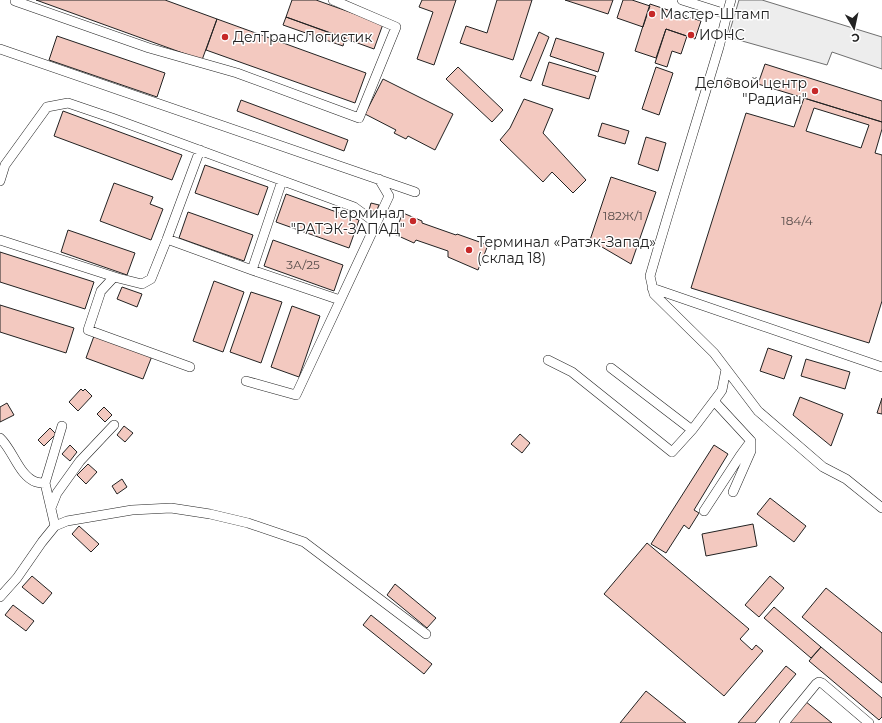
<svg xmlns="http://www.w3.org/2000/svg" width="882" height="723" font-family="Montserrat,sans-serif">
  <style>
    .parking { fill: #ededed; stroke: #6f6f6f }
    .building { fill: #f3c9c0; stroke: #222; fill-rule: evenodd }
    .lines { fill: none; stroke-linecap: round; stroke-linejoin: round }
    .minor-casing { stroke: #222; stroke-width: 10 }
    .minor { stroke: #fff; stroke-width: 9 }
    .poi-dot { fill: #c62828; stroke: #fff; stroke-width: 1.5 }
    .labels { text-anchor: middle; stroke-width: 3; stroke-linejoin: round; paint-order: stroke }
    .number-label { font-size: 12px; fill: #564c4a }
    .poi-label { font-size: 14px; fill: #222; stroke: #fff; text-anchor: start }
  </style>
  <rect width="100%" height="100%" fill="#fff"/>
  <!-- parking -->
  <path class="parking" d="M739,0H762L882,37V69L832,52L827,65L728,37Z"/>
  <!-- building -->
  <path class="building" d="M36,0H165L217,19L202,60Z
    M292,0H316L383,24L374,49L286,17Z
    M422,0H456L434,65L417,59L433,12L419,7Z
    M497,0H532L513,60L460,43L466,26L487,33Z
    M565,0H613L608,14Z
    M623,0H632L650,6L643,27L617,18Z
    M650,4L701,21L695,39L666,29L656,58L635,51Z
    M286,17L345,38L343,46L283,25Z
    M217,19L366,73L355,103L206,50Z
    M666,29L687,36L681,54L672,51L667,67L655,63Z
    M539,32L549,37L531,81L520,77Z
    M57,36L165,73L157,97L49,60Z
    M556,38L604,53L598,72L550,56Z
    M549,62L596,76L589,99L542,85Z
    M765,64L882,101V122L758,84Z
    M458,67L503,110L492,122L446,79Z
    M656,67L673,73L659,115L642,109Z
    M727,78L738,81L736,87L726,84Z
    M383,79L453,114L435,150L408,136L406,139L394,133L396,130L365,114Z
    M804,98L882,122V129L875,153L882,155V301L869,343L691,288L746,113L794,127ZM814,108L869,125L861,148L806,131Z
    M524,99L553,109L543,133L586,180L573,193L552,172L543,182L500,140L510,128Z
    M241,100L348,140L344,151L237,111Z
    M63,111L182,155L172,180L54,136Z
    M602,123L629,131L625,144L598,136Z
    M646,137L666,143L658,171L638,164Z
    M205,165L268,187L258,215L195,193Z
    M611,177L656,192L631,264L590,240Z
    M114,183L153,197L150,204L163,209L151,240L100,221Z
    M286,194L359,220L349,248L276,222Z
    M371,203L379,205L376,212L369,210Z
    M188,212L253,235L244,261L179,238Z
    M403,213L422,221V223L456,235L457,234L488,245L478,270L448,257V251L416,240L414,243L394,234Z
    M68,230L135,253L127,275L61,252Z
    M273,240L343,265L334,291L264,266Z
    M0,252L94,282L85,309L0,282Z
    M214,281L244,292L223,352L193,341Z
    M122,287L142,294L137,307L117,299Z
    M251,292L282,302L261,363L230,352Z
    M0,305L74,328L66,353L0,332Z
    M292,306L320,316L299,377L271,367Z
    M94,336L152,356L143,379L86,358Z
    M768,348L792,356L784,379L760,371Z
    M806,359L850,372L845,389L801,376Z
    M81,389L83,391L85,389L92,396L78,411L69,402Z
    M800,397L843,414L831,446L793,415Z
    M882,398V414L877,413Z
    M7,403L14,415L0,422V407Z
    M104,407L112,415L105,422L97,414Z
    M124,426L133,433L125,442L117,435Z
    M50,428L56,434L44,446L38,440Z
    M520,434L530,443L522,453L511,444Z
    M70,445L77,452L70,461L62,454Z
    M714,445L728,454L694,510L699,513L689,529L684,525L666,553L651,544Z
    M88,464L97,472L86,484L77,475Z
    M122,479L127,487L117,494L112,486Z
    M770,498L806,526L794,542L757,514Z
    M753,524L757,546L706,556L702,534Z
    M79,526L99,544L91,552L72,534Z
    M647,543L749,629L740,639L752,650L756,645L763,651L724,696L604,594Z
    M32,576L52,593L43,604L22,587Z
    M770,576L784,588L759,617L745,605Z
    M395,584L436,618L427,628L387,595Z
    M826,588L882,633V683L802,617Z
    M13,605L34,621L26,631L5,615Z
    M774,607L821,647L811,658L764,618Z
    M371,615L432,664L424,674L363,625Z
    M821,647L882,698V717L879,720L809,661Z
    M786,666L796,674L755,723H738Z
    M646,691L686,723H620Z
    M805,701L832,723H787Z"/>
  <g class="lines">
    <!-- minor casing -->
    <g class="minor-casing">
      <path id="minor" d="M15,0V1L149,48L237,73L359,118L396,27L333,0
        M682,0L726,14
        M731,0C726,16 723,32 719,47C696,124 672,200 650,276L654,294L714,353L758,411L823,467L846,479L882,508
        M0,49L415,192
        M0,181L5,165L47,107L68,103L112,118L354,207L376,223
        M167,239L252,270L340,300
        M0,240L118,278L142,284L151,279L167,239L200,150
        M252,270L282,181
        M114,277L101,291L88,330L190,367
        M652,288L882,367
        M548,360L572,372L672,452L692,430L720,393L722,390L726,369
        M611,368L692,430
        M246,381L296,395L389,196L379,179
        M714,401L751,441V451L733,492
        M0,438C13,450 19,476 36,482C39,483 43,483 45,483
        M51,508L57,493L80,461L114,425
        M704,511L740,456L751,441
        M55,526L45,483L54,453L62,426
        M0,597L17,578L42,542L55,526L67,521L132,510L171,508L210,514L248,523L304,542L426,634
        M784,723L816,684L819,682L822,683L869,723"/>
    </g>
    <!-- minor -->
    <use href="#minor" class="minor"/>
  </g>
  <!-- markers -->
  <g class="poi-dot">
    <circle cx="652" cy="14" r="4"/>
    <circle cx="691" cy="35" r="4"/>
    <circle cx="225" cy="37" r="4"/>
    <circle cx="815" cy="91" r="4"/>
    <circle cx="413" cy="221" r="4"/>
    <circle cx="469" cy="250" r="4"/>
  </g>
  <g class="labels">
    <!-- number labels -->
    <g class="number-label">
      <text x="623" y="220">182Ж/1</text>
      <text x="797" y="225">184/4</text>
      <text x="303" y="269">3А/25</text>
    </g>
    <!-- poi labels -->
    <g class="poi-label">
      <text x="660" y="19">Мастер-Штамп</text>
      <text x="699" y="40">ИФНС</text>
      <text x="233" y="42">ДелТрансЛогистик</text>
      <text x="807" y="88" text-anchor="end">Деловой центр<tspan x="807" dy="16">"Радиан"</tspan></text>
      <text x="405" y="218" text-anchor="end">Терминал<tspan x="405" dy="16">"РАТЭК-ЗАПАД"</tspan></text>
      <text x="477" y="247">Терминал «Ратэк-Запад»<tspan x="477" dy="16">(склад 18)</tspan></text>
    </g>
  </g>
  <!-- north arrow -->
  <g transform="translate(854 28) rotate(171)" stroke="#ffffff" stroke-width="3" paint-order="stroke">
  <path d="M0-3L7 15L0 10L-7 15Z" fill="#222222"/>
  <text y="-6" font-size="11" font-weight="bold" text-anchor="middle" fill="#222222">С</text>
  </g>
</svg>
